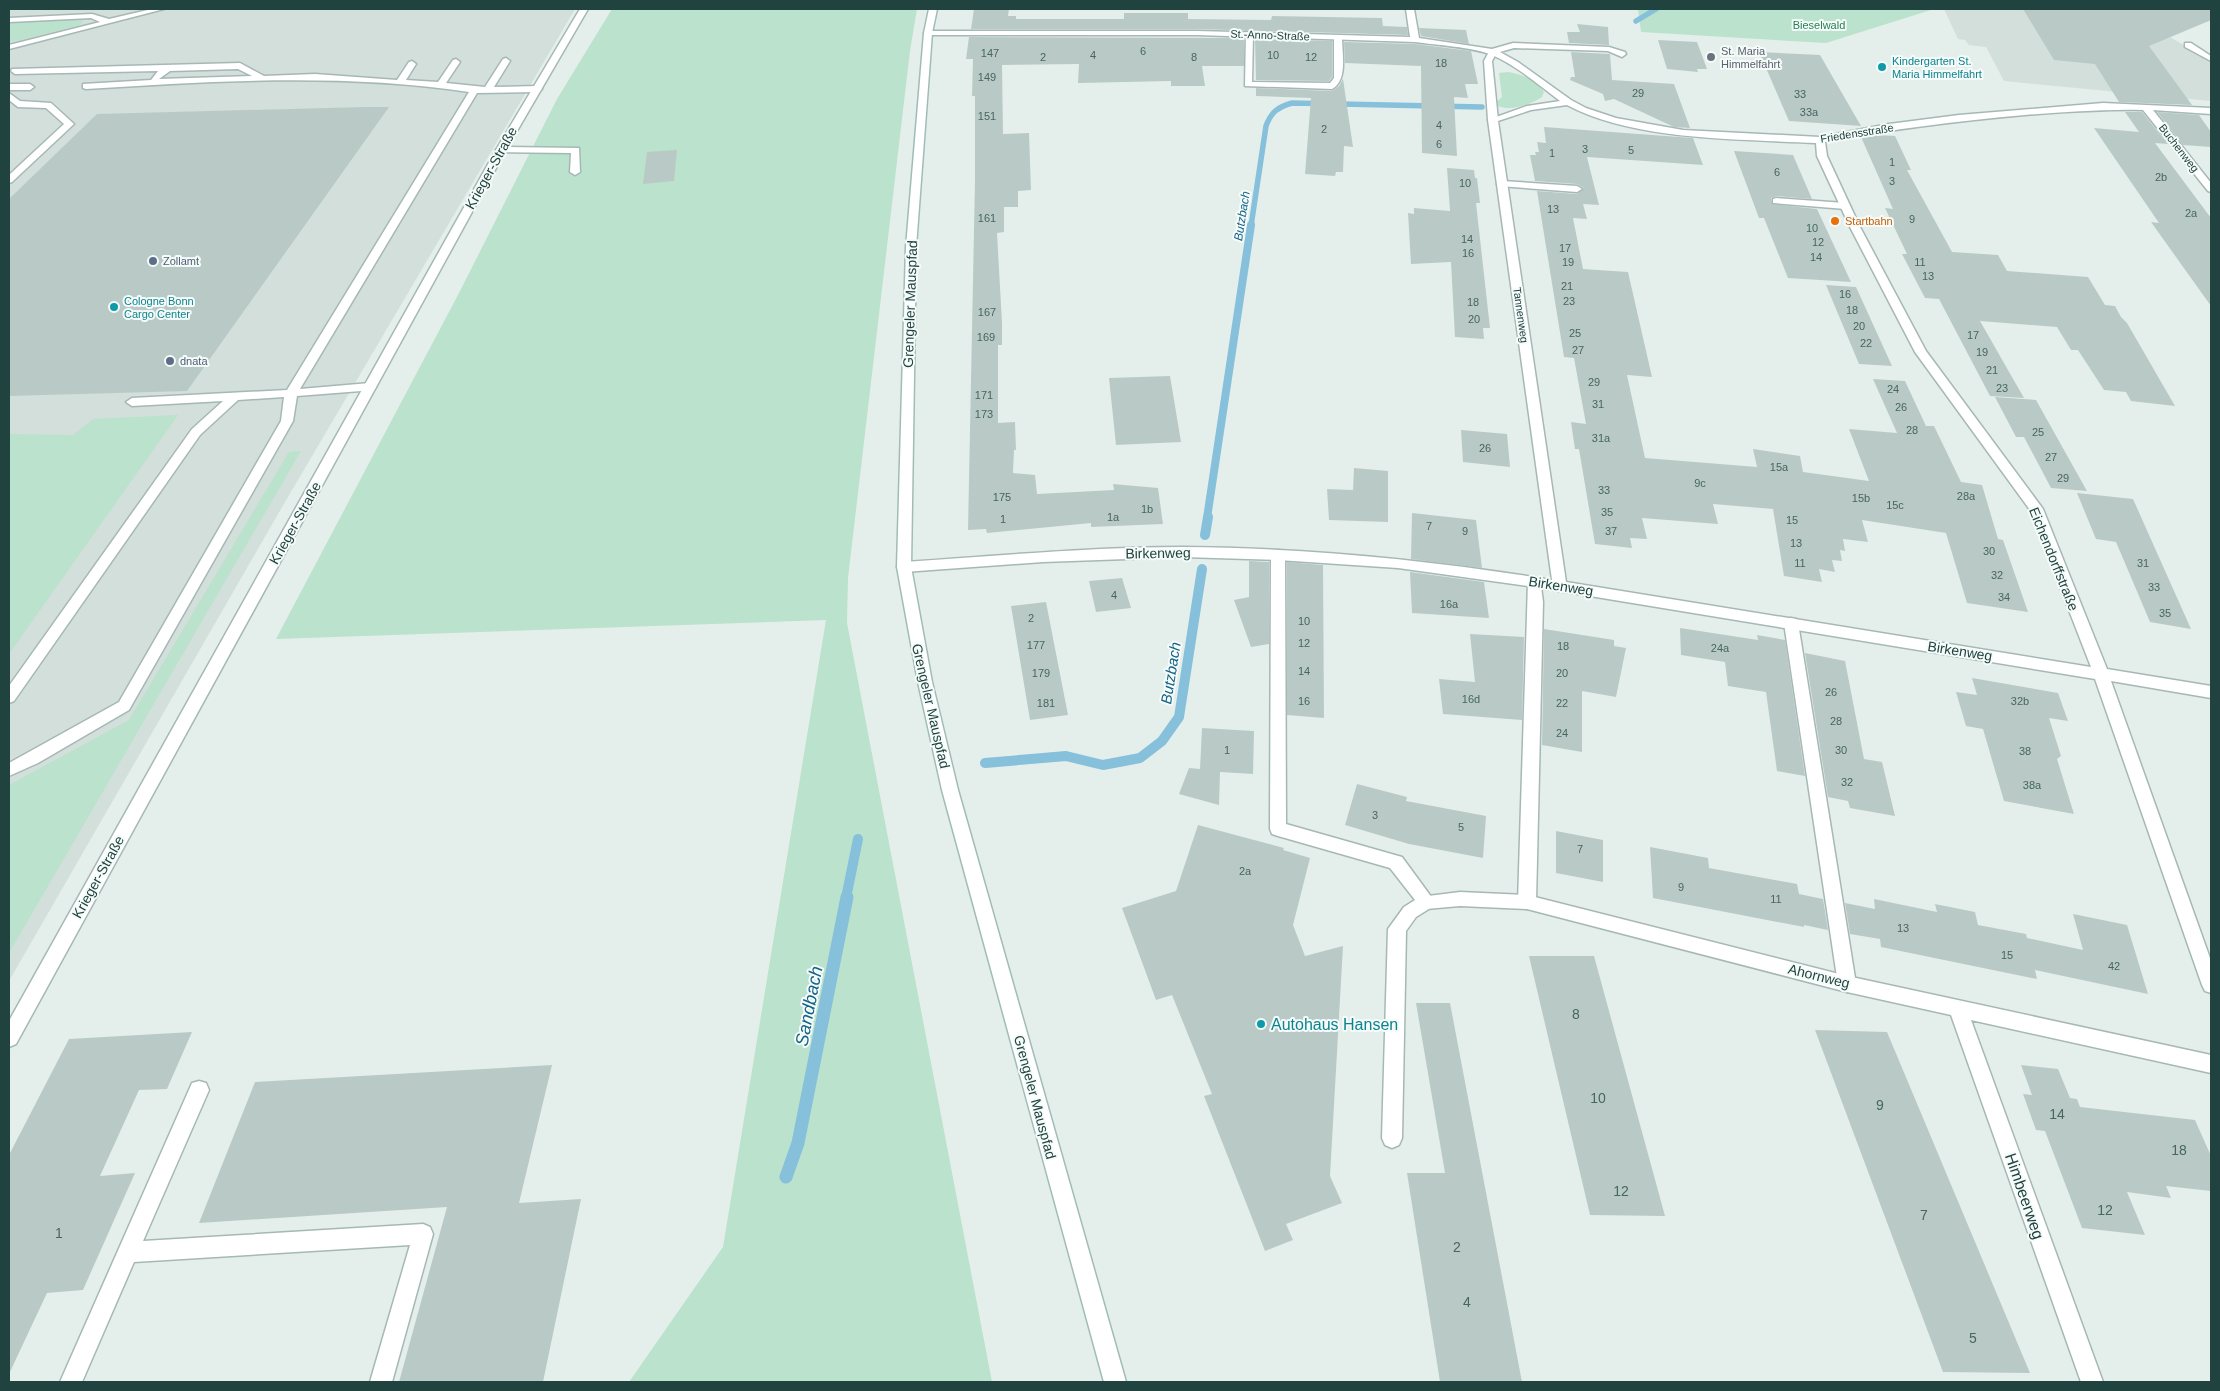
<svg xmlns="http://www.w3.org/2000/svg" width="2220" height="1391" font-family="Arial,sans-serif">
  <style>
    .built { fill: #d2dfdb }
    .green { fill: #bbe2cc }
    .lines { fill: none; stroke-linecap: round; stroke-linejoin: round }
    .stream-far3 { stroke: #86c0da; stroke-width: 5.5 }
    .stream-far2 { stroke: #86c0da; stroke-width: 8 }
    .stream-far1 { stroke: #86c0da; stroke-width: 10 }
    .stream { stroke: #86c0da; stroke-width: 13 }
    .building { fill: #b9cac6 }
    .lane-casing { stroke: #a6b8b5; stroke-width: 3 }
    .street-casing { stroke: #a6b8b5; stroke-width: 3 }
    .secondary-casing { stroke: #a1bcb7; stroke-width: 3 }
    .lane { fill: #fff; fill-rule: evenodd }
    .street { fill: #fff; fill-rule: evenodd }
    .secondary { fill: #fff; fill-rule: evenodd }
    .worship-dot { fill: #6b7280; stroke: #f5fbf9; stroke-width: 2 }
    .culture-dot { fill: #0f9aa8; stroke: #f5fbf9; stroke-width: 2 }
    .food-dot { fill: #e8710a; stroke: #f5fbf9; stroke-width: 2 }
    .service-dot { fill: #5c6f8a; stroke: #f5fbf9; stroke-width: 2 }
    .labels { text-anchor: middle; stroke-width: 4; stroke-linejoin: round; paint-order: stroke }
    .far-park-label { font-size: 11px; fill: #268056; stroke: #f5fbf9 }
    .far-street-label { font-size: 11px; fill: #21433f; stroke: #f5fbf9 }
    .number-label { font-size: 11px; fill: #476561 }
    .far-worship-label { font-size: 11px; fill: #5b616d; stroke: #f5fbf9; text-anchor: start }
    .far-culture-label { font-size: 11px; fill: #0d838f; stroke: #f5fbf9; text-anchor: start }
    .far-food-label { font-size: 11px; fill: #c56008; stroke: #f5fbf9; text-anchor: start }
    .far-service-label { font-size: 11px; fill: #4e5e75; stroke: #f5fbf9; text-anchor: start }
    .far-water-label { font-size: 12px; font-style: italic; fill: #136288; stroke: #f5fbf9 }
    .street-label { font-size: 14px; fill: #21433f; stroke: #f5fbf9 }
    .near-number-label { font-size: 14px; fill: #476561 }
    .water-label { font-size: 15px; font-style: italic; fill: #136288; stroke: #f5fbf9 }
    .near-culture-label { font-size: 16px; fill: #0d838f; stroke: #f5fbf9; text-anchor: start }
    .near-street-label { font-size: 16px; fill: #21433f; stroke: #f5fbf9 }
    .near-water-label { font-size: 18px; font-style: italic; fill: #136288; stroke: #f5fbf9 }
  </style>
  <rect width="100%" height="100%" fill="#e4efec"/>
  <!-- built -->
  <path class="built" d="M9,9H575L285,502L9,981Z
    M1944,9H2211V20L2170,37L2211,61V101L2004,81L1986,47L1969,45L1965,40L1958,39Z"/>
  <!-- green -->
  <path class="green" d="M612,9H917L910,51L848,578L847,623L992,1382H629L723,1247L826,620L276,639L459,293L557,99Z
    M1638,9H1934L1826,43L1641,32Z
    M80,19L83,21L80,25L20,40L9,41V22Z
    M1508,72C1522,74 1536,80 1544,92L1542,97C1531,105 1506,113 1494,104L1502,97L1499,73Z
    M178,415L9,654V434L73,435L93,419Z
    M301,451L9,953V785L129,720L289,452Z"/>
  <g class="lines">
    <!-- stream-far3 -->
    <path class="stream-far3" d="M1636,21L1656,9
      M1251,226L1266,126C1271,112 1278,107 1292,103L1482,107"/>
    <!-- stream-far2 -->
    <path class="stream-far2" d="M1207,518L1251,225"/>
    <!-- stream-far1 -->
    <path class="stream-far1" d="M1205,535L1208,517
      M985,763L1066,756L1103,765L1140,758L1162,741L1179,717L1202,569
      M846,898L858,839"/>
    <!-- stream -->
    <path class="stream" d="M786,1177L798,1143L847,897"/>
  </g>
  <!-- building -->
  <path class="building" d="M974,9H1009L1008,16H1016V19H1124V13H1188V19L1271,20L1272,16L1382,18L1383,26L1407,27L1408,35L1197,29H971Z
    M2023,9H2211V20L2149,46L2192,105L2119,102L2095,64L2054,60Z
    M1577,24L1608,27L1609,45L1569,43L1567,32H1580Z
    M1419,28L1466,30L1469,44L1421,36Z
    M969,37L1244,38V66H1202L1205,86H1171V81L1078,83L1079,64L1002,65L1003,134L1029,133L1031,190L1018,191V207H1004V232L997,233L1002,323V345H998V423L1015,422L1016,450H1014L1013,473L1035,475L1037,494L1114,490L1113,484L1158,488L1163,524L1091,527V523L987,533L986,529L968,530L975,180V96H972L973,59H966Z
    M1255,39L1332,41V77L1329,81L1256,80Z
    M1658,40L1697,42L1707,69H1697L1698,72L1667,69Z
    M1344,42L1415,44L1471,51L1478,84H1465L1468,98L1454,97L1457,156L1422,153L1421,66L1345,63Z
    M1571,52L1610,54L1612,80L1674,84L1690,128L1674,127L1614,99L1605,101L1603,94L1570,80L1571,77H1575Z
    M1759,52L1820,55L1861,126L1789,121Z
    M1343,79L1353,147L1344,146L1343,172H1336L1335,176L1305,174L1311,98L1256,96V88L1332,91L1339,86Z
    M364,107H389L187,391L9,396V199L97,114Z
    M2125,112H2142L2168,144L2155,143L2211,218V306L2151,222L2159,223L2094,128L2139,132Z
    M2157,112L2199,115L2211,132V147L2183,145Z
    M1544,127L1693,138L1703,165L1587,157L1599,205L1583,204L1587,219L1573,218L1583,269L1628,272L1652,377L1627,375L1645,458L1757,467L1753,449L1800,456L1803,472L1869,481L1849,429L1897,433L1873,379L1905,381L1926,426H1934L1961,482L1982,485L1998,539L2003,540L2028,612L1967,603L1946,533L1862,520L1868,542L1843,539L1845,551L1840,550L1842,561L1832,560L1835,572L1819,569L1822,582L1784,576L1773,509L1713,504L1718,524L1642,518L1647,539L1630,538L1632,548L1595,544L1579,449H1575L1571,422L1586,424L1574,358L1564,357L1537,191L1577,194L1584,188L1577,184L1535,181L1530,155H1536L1535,152H1539L1537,142L1546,143Z
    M1875,135L1895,136L1911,170H1907L1952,252L1998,255L2007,271L2088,277L2105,305L2115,306L2121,317L2127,323L2175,406L2131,401L2126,392L2104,390L2078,350H2071L2057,327L1980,321L2024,398L1990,396L1939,299L1925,298L1902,254H1907L1885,208L1893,209L1861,137Z
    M677,150L674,181L643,184L647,152Z
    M1734,151L1793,155L1812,199L1776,196L1771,198L1772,204L1817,209L1851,282L1788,278L1764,218H1759Z
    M1447,168L1474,170L1475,178H1477L1480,203H1476L1490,328H1483L1484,339L1455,337L1451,262L1411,264L1408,213L1414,214V208L1450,211Z
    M1826,285L1856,287L1892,366L1859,364Z
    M1170,376L1181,442L1116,445L1109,378Z
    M1995,397L2036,400L2087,491L2051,488L2024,437H2016Z
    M1461,430L1507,434L1510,467L1463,462Z
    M1354,468L1388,471V522L1329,520L1327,489L1353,490Z
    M2077,493L2133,499L2191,629L2150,622L2116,542L2096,539Z
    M1412,513L1476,520L1482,568L1411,559Z
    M1249,561L1269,562V644L1251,647L1234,600L1249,597Z
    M1287,562L1323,565L1324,718L1287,715Z
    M1410,572L1484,582L1489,618L1412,613Z
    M1122,578L1131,608L1096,612L1089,581Z
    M1046,602L1068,715L1030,720L1011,606Z
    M1680,628L1758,640L1757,635L1785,640L1805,776L1777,771L1766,692L1728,686L1725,662L1681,655Z
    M1544,629L1614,640V646L1626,648L1616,697L1582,691V752L1542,745Z
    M1470,634L1524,637L1522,720L1443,714L1439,679L1475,682Z
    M1805,653L1845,661L1864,759L1882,762L1895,816L1850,808L1848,801L1828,797Z
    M1972,678L2058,693L2068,721L2049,718L2061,756L2057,759L2074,814L2004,801L1983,729L1966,726L1956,692L1977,695Z
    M1202,728L1254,731L1253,774L1220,772L1219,805L1179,794L1189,768L1200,769Z
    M1357,784L1407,797L1406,801L1486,816L1483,858L1409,844L1345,825Z
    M1198,825L1284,848L1283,850L1310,858L1293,925L1305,956L1343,946L1330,1176L1342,1203L1286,1224L1293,1240L1265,1251L1204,1096L1212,1094L1172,995L1156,1000L1122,908L1176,891Z
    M1556,831L1603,840V882L1556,873Z
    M1650,847L1708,858L1709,868L1797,884L1799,894L1823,899L1828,930L1804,925V927L1653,898Z
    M1874,899L1937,912L1935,904L1975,912L1978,925L2026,934L2027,938L2083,950L2073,914L2127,925L2148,994L2035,970L2037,979L1881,947L1880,939L1850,934L1845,903L1875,909Z
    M1529,956H1594L1665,1216L1590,1215Z
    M1416,1003H1450L1522,1382H1440L1407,1173H1445Z
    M1815,1030L1887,1032L2030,1373L1943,1372Z
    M192,1032L167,1089L139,1090L100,1176L135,1173L83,1290L47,1293L9,1374V1155L69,1039Z
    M552,1065L519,1203L581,1199L543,1382H399L447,1207L199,1223L255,1082Z
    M2021,1065L2058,1069L2070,1098L2077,1099L2080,1107L2195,1120L2211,1156V1191L2166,1186L2171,1198L2127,1192L2145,1235L2082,1228L2045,1131L2036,1130L2023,1094L2032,1095Z"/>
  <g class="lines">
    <!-- lane casing -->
    <g class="lane-casing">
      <path id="lane" d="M152,9H164L9,49V45L100,22L91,18L9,22V18L92,14L109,19Z
        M1246,32L1253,34L1252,82L1330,83L1334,78V38L1338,36L1342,38C1342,53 1348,81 1332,89L1245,86Z
        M2185,43H2191L2211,56V61L2185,47Z
        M1493,49L1497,52L1492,61L1498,120L1493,123L1488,120L1484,61L1490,50Z
        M506,58L510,61L494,87L538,86L542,89L538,92L477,93L300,389L370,383L376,387L374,390L297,396L293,421L129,710L38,763L9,776V763L119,702L281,421L284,397L238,400L200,435L14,701L9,703V686L192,429L223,401L132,406L126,402L132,398L287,390L469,92C342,73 213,81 86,89L83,88V84L151,80L158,71L15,74L11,71L12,69L240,63L264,76L315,74L397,80L409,62L412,61L416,64L406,80L438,82L453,60L456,59L460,62L446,83L485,87L503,59ZM238,69L252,76L159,79L170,71Z
        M9,84H30L34,87L30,90H9Z
        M9,93L20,101L51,103L74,124L12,182L9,183V175L64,124L46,108L18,107L9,100Z
        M501,147L579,148L580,172L575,175L570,172L571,153L498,152L496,150Z
        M1502,181L1577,186L1582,189L1577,192L1499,186L1497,184Z
        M1776,198L1845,203L1850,206L1845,209L1773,203V199Z
        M1278,550L1283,552L1285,555L1286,824L1402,857L1435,902L1432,907L1416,917L1406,931L1402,1138L1399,1145L1392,1148L1385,1145L1382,1138L1388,929L1404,907L1415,900L1390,868L1278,836L1272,834L1270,829L1271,555L1273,552Z
        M1535,577L1540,579L1543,602L1536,902L1533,907L1527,909L1521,907L1518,902L1528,582L1530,579Z
        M1791,618L1796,619L1798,623L1856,984L1853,990L1847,992L1841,990L1838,984L1784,623L1786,619Z
        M199,1081L206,1083L209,1090L143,1241L423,1224L430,1227L433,1234L392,1382H370L410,1245L134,1262L82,1382H60L192,1083Z"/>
    </g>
    <!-- street casing -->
    <g class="street-casing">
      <path id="street" d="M580,9H588L506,150L16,1044L9,1047V1021L496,150Z
        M1406,9H1414L1419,38L1492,49L1513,43L1609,47L1625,52L1626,54L1622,57L1608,51L1514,48L1500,52L1518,62L1571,100L1586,108L1616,118L1683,130L1820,137L1889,124L1959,115L2103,103L2211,108V114L2153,110L2211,183V192L2208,191L2143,110C2104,109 2065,112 2025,115C1958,121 1892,129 1825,142L1827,156L1860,227L1926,351L2043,509L2107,669L2211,686V698L2111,681L2211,961V993L2205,991L2202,985L2095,679L1535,587L1398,568L1278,560L1183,557L1043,562L904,572L899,570L897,567L899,564L904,562C997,556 1090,547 1183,547C1307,548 1430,560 1552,580L1488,120L1527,106L1560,101C1539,85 1517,66 1492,55C1473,47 1436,45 1415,42L1197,35H928L924,33L928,31H1197L1410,37ZM1567,105C1634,141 1740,139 1816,143L1817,156L1850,227L1915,352L2030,510L2091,667L1566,582L1498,121L1531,110Z
        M1460,892L1527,895L1847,976L2211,1055V1073L1971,1020L2103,1382H2081L1951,1015L1847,992L1527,909L1460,906L1426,909L1420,907L1417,902L1420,897Z"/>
    </g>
    <!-- secondary casing -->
    <g class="secondary-casing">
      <path id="secondary" d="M929,9H937L932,33L916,247L911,567L932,682L958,790L1126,1382H1104L942,790L918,682L897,567L906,247L924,33Z"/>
    </g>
    <!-- lane -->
    <use href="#lane" class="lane"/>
    <!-- street -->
    <use href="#street" class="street"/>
    <!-- secondary -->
    <use href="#secondary" class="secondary"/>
  </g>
  <!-- markers -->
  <circle class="worship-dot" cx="1711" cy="57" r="5"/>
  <g class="culture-dot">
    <circle cx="1882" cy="67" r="5"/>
    <circle cx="114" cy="307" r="5"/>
    <circle cx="1261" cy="1024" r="5"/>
  </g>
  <circle class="food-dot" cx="1835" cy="221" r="5"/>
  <g class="service-dot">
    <circle cx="153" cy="261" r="5"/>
    <circle cx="170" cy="361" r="5"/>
  </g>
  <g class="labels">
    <!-- far-park labels -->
    <g class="far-park-label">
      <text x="1819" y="29">Bieselwald</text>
    </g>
    <!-- far-street labels -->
    <g class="far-street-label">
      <text transform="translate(1270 35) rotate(2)" y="4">St.-Anno-Straße</text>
      <text transform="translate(1857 133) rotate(-9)" y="4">Friedensstraße</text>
      <text transform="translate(2179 148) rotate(52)" y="4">Buchenweg</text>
      <text transform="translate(1521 315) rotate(82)" y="4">Tannenweg</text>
    </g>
    <!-- number labels -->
    <g class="number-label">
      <text x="1143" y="55">6</text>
      <text x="990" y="57">147</text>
      <text x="1093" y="59">4</text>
      <text x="1273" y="59">10</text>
      <text x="1043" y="61">2</text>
      <text x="1194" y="61">8</text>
      <text x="1311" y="61">12</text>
      <text x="1441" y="67">18</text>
      <text x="987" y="81">149</text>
      <text x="1638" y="97">29</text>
      <text x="1800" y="98">33</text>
      <text x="1809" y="116">33a</text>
      <text x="987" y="120">151</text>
      <text x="1439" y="129">4</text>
      <text x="1324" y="133">2</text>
      <text x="1439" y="148">6</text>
      <text x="1585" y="153">3</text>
      <text x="1631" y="154">5</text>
      <text x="1552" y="157">1</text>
      <text x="1892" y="166">1</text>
      <text x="1777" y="176">6</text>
      <text x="2161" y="181">2b</text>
      <text x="1892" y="185">3</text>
      <text x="1465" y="187">10</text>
      <text x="1553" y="213">13</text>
      <text x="2191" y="217">2a</text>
      <text x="987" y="222">161</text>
      <text x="1912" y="223">9</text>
      <text x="1812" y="232">10</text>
      <text x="1467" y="243">14</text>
      <text x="1818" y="246">12</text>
      <text x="1565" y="252">17</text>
      <text x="1468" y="257">16</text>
      <text x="1816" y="261">14</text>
      <text x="1568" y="266">19</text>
      <text x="1920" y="266">11</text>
      <text x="1928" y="280">13</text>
      <text x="1567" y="290">21</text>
      <text x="1845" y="298">16</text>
      <text x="1569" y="305">23</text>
      <text x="1473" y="306">18</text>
      <text x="1852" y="314">18</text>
      <text x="987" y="316">167</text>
      <text x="1474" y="323">20</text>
      <text x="1859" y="330">20</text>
      <text x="1575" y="337">25</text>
      <text x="1973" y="339">17</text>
      <text x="986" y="341">169</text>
      <text x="1866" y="347">22</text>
      <text x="1578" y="354">27</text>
      <text x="1982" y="356">19</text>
      <text x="1992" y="374">21</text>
      <text x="1594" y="386">29</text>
      <text x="2002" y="392">23</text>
      <text x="1893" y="393">24</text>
      <text x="984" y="399">171</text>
      <text x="1598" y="408">31</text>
      <text x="1901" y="411">26</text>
      <text x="984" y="418">173</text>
      <text x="1912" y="434">28</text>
      <text x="2038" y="436">25</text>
      <text x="1601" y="442">31a</text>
      <text x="1485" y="452">26</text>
      <text x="2051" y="461">27</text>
      <text x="1779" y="471">15a</text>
      <text x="2063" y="482">29</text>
      <text x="1700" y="487">9c</text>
      <text x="1604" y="494">33</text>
      <text x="1966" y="500">28a</text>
      <text x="1002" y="501">175</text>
      <text x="1861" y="502">15b</text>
      <text x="1895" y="509">15c</text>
      <text x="1147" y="513">1b</text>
      <text x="1607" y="516">35</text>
      <text x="1113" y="521">1a</text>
      <text x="1003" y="523">1</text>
      <text x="1792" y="524">15</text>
      <text x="1429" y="530">7</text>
      <text x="1465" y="535">9</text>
      <text x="1611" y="535">37</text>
      <text x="1796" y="547">13</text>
      <text x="1989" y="555">30</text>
      <text x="1800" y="567">11</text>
      <text x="2143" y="567">31</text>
      <text x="1997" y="579">32</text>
      <text x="2154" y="591">33</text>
      <text x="1114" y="599">4</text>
      <text x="2004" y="601">34</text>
      <text x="1449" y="608">16a</text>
      <text x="2165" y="617">35</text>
      <text x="1031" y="622">2</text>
      <text x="1304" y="625">10</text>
      <text x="1304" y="647">12</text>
      <text x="1036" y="649">177</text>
      <text x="1563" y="650">18</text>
      <text x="1720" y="652">24a</text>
      <text x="1304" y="675">14</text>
      <text x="1041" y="677">179</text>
      <text x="1562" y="677">20</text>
      <text x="1831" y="696">26</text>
      <text x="1471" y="703">16d</text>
      <text x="1304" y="705">16</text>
      <text x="2020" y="705">32b</text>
      <text x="1046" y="707">181</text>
      <text x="1562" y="707">22</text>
      <text x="1836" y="725">28</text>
      <text x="1562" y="737">24</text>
      <text x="1227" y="754">1</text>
      <text x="1841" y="754">30</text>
      <text x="2025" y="755">38</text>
      <text x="1847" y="786">32</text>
      <text x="2032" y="789">38a</text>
      <text x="1375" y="819">3</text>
      <text x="1461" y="831">5</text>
      <text x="1580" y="853">7</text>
      <text x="1245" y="875">2a</text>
      <text x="1681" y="891">9</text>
      <text x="1776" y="903">11</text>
      <text x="1903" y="932">13</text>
      <text x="2007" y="959">15</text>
      <text x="2114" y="970">42</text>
    </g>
    <!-- far-worship labels -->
    <g class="far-worship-label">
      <text x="1721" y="55">St. Maria<tspan x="1721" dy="13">Himmelfahrt</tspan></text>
    </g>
    <!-- far-culture labels -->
    <g class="far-culture-label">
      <text x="1892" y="65">Kindergarten St.<tspan x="1892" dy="13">Maria Himmelfahrt</tspan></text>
      <text x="124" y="305">Cologne Bonn<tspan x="124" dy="13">Cargo Center</tspan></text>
    </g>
    <!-- far-food labels -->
    <g class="far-food-label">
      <text x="1845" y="225">Startbahn</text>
    </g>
    <!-- far-service labels -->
    <g class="far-service-label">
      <text x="163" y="265">Zollamt</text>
      <text x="180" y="365">dnata</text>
    </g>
    <!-- far-water labels -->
    <g class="far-water-label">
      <text transform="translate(1242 216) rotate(-81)" y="4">Butzbach</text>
    </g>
    <!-- street labels -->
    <g class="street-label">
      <text transform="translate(491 168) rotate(-61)" y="5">Krieger-Straße</text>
      <text transform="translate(910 304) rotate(-88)" y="5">Grengeler Mauspfad</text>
      <text transform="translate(295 523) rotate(-61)" y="5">Krieger-Straße</text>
      <text transform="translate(1158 553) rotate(-1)" y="5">Birkenweg</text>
      <text transform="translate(2054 559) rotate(68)" y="5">Eichendorffstraße</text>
      <text transform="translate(1561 586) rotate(9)" y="5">Birkenweg</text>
      <text transform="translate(1960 651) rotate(9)" y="5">Birkenweg</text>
      <text transform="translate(931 706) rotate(77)" y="5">Grengeler Mauspfad</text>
      <text transform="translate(98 877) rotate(-61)" y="5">Krieger-Straße</text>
      <text transform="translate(1819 976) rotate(14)" y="5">Ahornweg</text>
      <text transform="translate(1035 1097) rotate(75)" y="5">Grengeler Mauspfad</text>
    </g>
    <!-- near-number labels -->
    <g class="near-number-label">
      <text x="1576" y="1019">8</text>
      <text x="1598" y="1103">10</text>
      <text x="1880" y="1110">9</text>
      <text x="2057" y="1119">14</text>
      <text x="2179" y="1155">18</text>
      <text x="1621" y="1196">12</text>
      <text x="2105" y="1215">12</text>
      <text x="1924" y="1220">7</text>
      <text x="59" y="1238">1</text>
      <text x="1457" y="1252">2</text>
      <text x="1467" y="1307">4</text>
      <text x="1973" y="1343">5</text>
    </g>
    <!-- water labels -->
    <g class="water-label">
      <text transform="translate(1171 673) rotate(-81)" y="5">Butzbach</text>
    </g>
    <!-- near-culture labels -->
    <g class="near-culture-label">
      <text x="1271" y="1030">Autohaus Hansen</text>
    </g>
    <!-- near-street labels -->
    <g class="near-street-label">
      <text transform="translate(2025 1196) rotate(71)" y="6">Himbeerweg</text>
    </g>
    <!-- near-water labels -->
    <g class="near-water-label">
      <text transform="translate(809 1006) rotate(-79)" y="6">Sandbach</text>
    </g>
  </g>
  <!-- border -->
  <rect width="2220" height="1391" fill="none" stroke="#21433f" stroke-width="20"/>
</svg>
